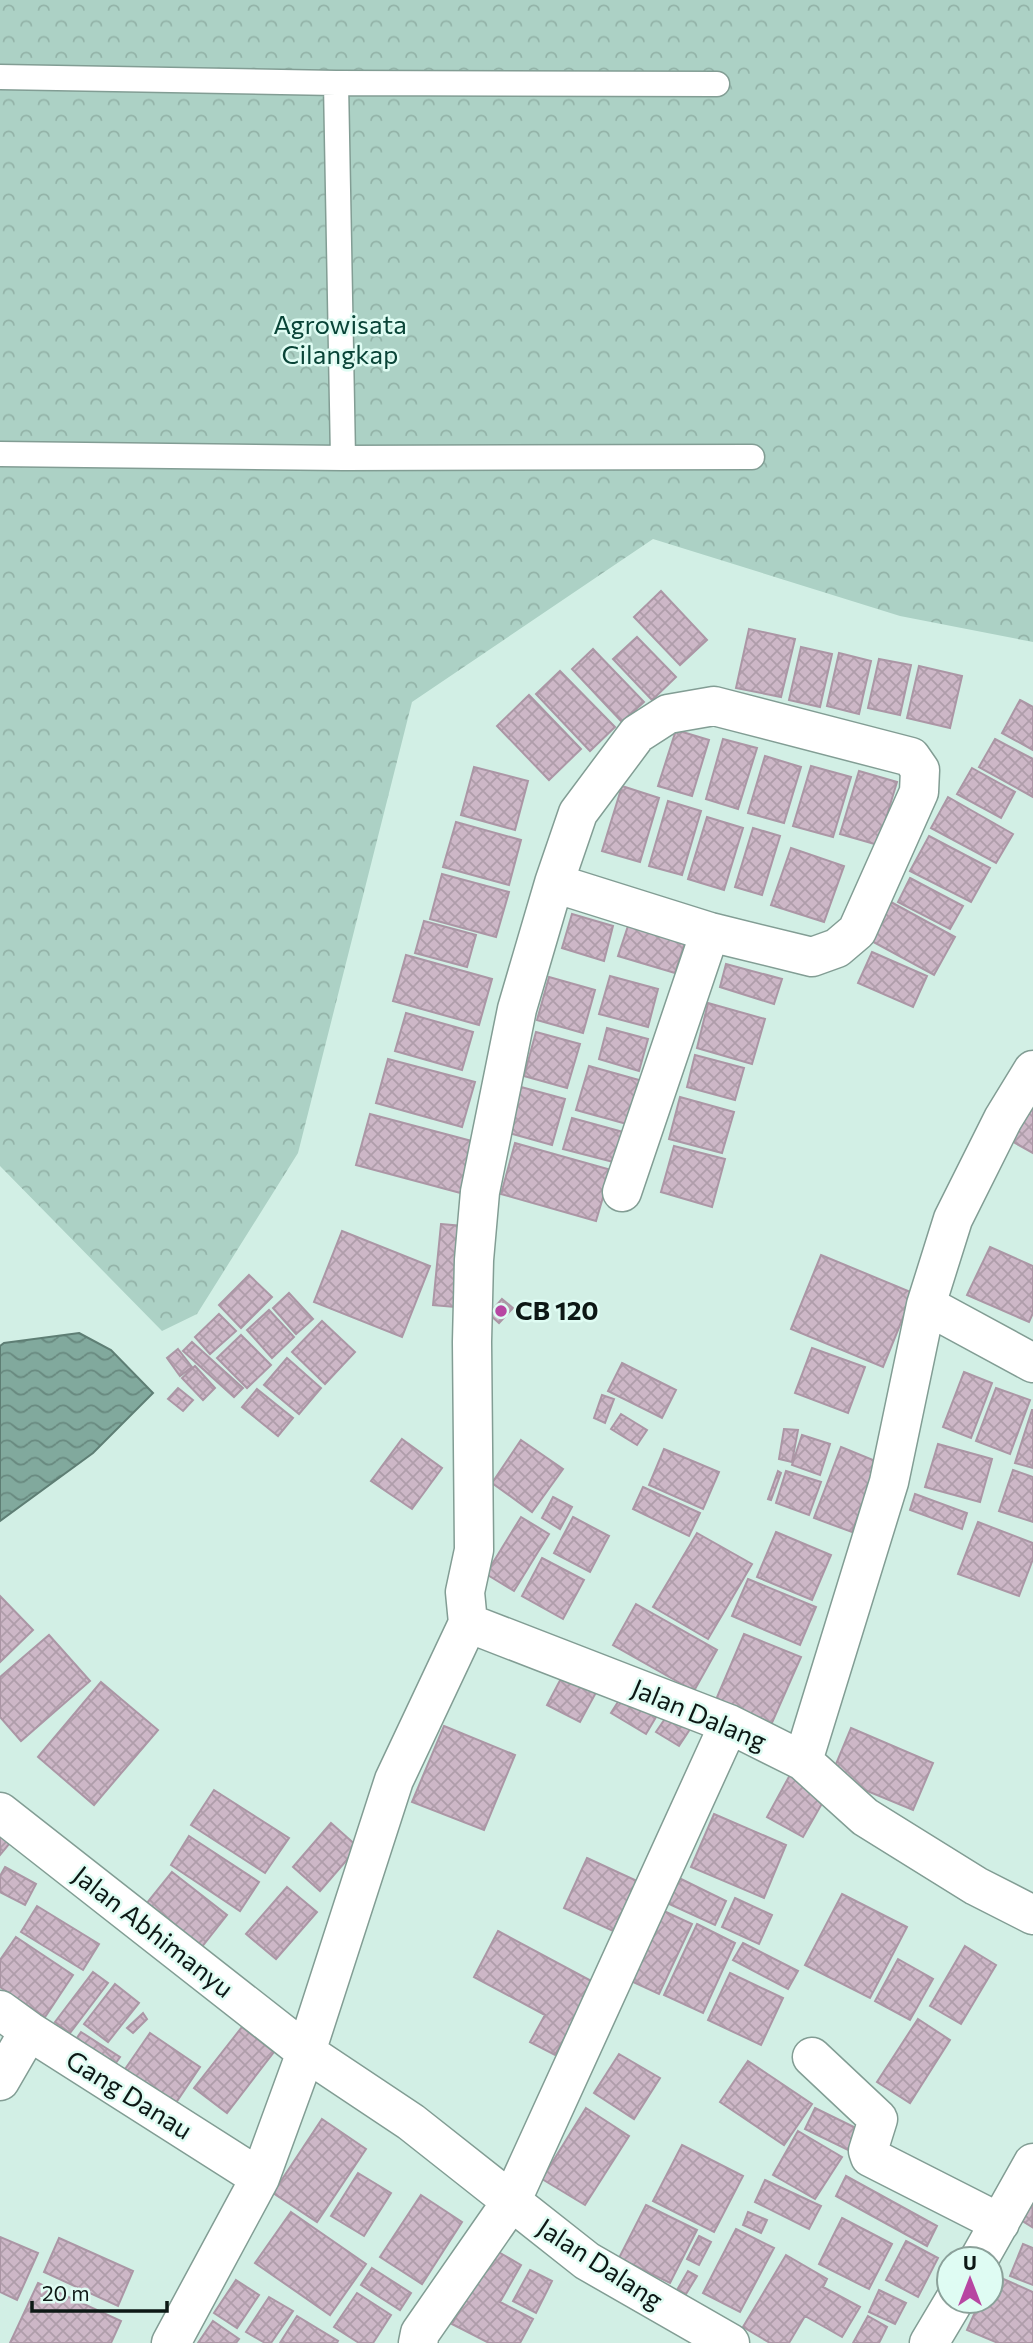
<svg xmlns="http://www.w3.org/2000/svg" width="1033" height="2343" font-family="Commissioner,sans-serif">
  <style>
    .park { fill: url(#park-crowns) }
    .water { fill: url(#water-waves); stroke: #5e7e74; stroke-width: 2 }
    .building { fill: url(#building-cross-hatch); stroke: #ab96a5; stroke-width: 2 }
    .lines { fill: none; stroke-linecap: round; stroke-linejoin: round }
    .service-casing { stroke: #829d94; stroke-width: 27 }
    .minor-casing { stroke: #829d94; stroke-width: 41 }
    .service { stroke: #fff; stroke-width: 24 }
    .minor { stroke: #fff; stroke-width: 38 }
    .poi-dot { fill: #b746a2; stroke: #dffcf3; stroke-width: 2.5 }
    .labels { text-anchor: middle; stroke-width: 5; stroke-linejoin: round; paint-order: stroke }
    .park-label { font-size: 26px; fill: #094437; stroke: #dffcf3 }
    .poi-label { font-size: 26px; font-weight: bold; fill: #0d1815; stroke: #dffcf3; text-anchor: start }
    .street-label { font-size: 26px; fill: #0d1815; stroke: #dffcf3 }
  </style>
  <defs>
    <pattern id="park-crowns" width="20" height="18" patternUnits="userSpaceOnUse" patternTransform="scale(1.75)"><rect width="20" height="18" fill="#acd1c5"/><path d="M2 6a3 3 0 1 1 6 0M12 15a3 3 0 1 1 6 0" fill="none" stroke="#93b3a8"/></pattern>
    <pattern id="water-waves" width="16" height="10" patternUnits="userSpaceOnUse" patternTransform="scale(1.75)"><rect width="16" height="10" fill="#81a99d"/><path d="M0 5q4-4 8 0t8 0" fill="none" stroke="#68897f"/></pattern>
    <pattern id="building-cross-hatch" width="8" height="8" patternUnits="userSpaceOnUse" patternTransform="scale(1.75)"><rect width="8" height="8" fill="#cdb7c7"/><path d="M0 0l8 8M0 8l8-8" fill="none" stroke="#af9daa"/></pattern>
  </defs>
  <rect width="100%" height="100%" fill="#d2efe5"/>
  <!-- park -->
  <path class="park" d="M0,0H1033V642L900,616L653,539L412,702L298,1153L197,1314L162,1331L0,1166Z"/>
  <!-- water -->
  <path class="water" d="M79,1333L111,1350L153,1393L93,1453L0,1521V1346L4,1343Z"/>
  <!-- building -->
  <path class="building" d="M661,591L707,640L680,665L634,617Z
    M749,629L795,639L781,697L736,688Z
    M637,637L676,677L652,700L613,659Z
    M801,647L832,654L820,707L789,700Z
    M593,649L644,702L622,722L572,669Z
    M839,653L871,661L859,714L827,706Z
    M879,659L911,665L900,715L868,708Z
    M919,666L962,676L950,728L907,718Z
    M560,671L615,727L590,751L536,694Z
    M529,695L581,749L549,780L497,726Z
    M1020,700L1033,707V750L1002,733Z
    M676,730L709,740L692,796L658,786Z
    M723,739L757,748L738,809L706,799Z
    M995,739L1033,759V797L979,767Z
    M765,756L801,767L784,823L748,813Z
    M811,766L851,777L833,837L793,826Z
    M474,767L528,781L515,830L461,815Z
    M972,768L1015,792L1001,818L957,794Z
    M859,771L897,782L878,845L840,834Z
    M622,786L659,798L640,862L602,851Z
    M948,797L1013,834L996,863L931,828Z
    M668,801L701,811L682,875L649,866Z
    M707,817L743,828L724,890L688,879Z
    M456,822L521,840L509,885L443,867Z
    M753,828L780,836L762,895L735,887Z
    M929,836L990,868L971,902L910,871Z
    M791,848L844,866L824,922L771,905Z
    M442,874L509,892L496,937L430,919Z
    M910,878L963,906L950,929L898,902Z
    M889,901L955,937L934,975L868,939Z
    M572,914L613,926L604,961L562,948Z
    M424,921L476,935L467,967L415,953Z
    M628,926L685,942L675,973L618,956Z
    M872,952L927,976L913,1007L858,983Z
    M406,955L492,979L479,1025L393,1001Z
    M726,964L782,979L774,1004L720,987Z
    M610,976L658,989L648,1027L599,1014Z
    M549,977L595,990L583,1033L537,1020Z
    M708,1003L765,1019L752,1064L697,1048Z
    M406,1013L473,1032L462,1070L395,1051Z
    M607,1028L648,1039L639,1071L599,1059Z
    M536,1032L580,1044L567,1088L524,1076Z
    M695,1055L744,1068L735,1100L687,1087Z
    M388,1059L475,1082L462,1127L376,1103Z
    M589,1066L646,1082L634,1126L576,1110Z
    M521,1087L565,1099L552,1145L509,1133Z
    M680,1097L734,1112L722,1153L669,1139Z
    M1033,1097V1153L1008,1139Z
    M370,1114L483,1144L468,1195L356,1165Z
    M572,1118L634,1135L625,1165L563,1149Z
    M515,1143L611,1170L596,1221L501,1194Z
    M674,1146L725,1159L712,1207L661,1192Z
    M441,1224L463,1226L455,1307L433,1305Z
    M342,1231L430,1266L402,1337L314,1302Z
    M990,1247L1033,1266V1313L1029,1322L967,1295Z
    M821,1255L913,1293L883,1367L791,1329Z
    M249,1275L272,1297L241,1328L219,1305Z
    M289,1293L313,1319L296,1334L273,1308Z
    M502,1299L513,1308L499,1323L489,1314Z
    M269,1310L294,1337L272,1358L247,1330Z
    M219,1314L236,1331L210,1354L195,1337Z
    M322,1321L355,1352L325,1384L292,1352Z
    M241,1335L271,1365L247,1388L217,1358Z
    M192,1342L243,1388L234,1397L183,1351Z
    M812,1348L865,1367L848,1413L795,1393Z
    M178,1349L192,1367L180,1376L167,1358Z
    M287,1358L321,1388L299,1414L264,1385Z
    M622,1363L676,1390L662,1418L608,1391Z
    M195,1366L215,1388L203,1400L182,1378Z
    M964,1372L992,1383L971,1438L943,1427Z
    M178,1388L193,1400L183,1411L168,1399Z
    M996,1388L1030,1400L1010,1454L976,1441Z
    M257,1389L293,1418L278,1436L242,1407Z
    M602,1395L614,1399L605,1423L594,1418Z
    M1032,1410H1033V1468L1015,1463Z
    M621,1414L647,1430L637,1445L611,1429Z
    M784,1429L798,1430L792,1462L779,1459Z
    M802,1435L830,1444L820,1475L792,1465Z
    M402,1439L442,1468L412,1509L371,1481Z
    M521,1440L563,1469L532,1512L492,1483Z
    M938,1444L992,1459L980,1502L925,1487Z
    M841,1447L878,1462L852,1532L814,1518Z
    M664,1449L719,1472L703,1509L649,1485Z
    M1013,1470L1033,1477V1522L999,1511Z
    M778,1471L781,1473L771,1500L768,1499Z
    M786,1471L821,1482L809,1515L776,1503Z
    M643,1487L700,1513L689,1536L633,1509Z
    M915,1494L967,1513L962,1529L910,1510Z
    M553,1497L572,1507L560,1529L542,1518Z
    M521,1517L549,1534L514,1591L486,1574Z
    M573,1517L609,1536L590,1572L554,1553Z
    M978,1522L1033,1543V1559L1019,1596L958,1574Z
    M776,1532L831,1555L812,1600L757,1577Z
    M697,1533L752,1564L708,1639L653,1607Z
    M542,1558L584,1580L563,1619L522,1596Z
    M748,1579L816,1607L800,1645L732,1616Z
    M0,1596L33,1630L0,1662Z
    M636,1604L717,1650L694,1691L613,1645Z
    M744,1634L801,1657L771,1725L715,1702Z
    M49,1635L90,1681L21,1741L0,1717V1677Z
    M566,1669L599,1687L580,1722L547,1705Z
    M101,1682L158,1730L94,1805L38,1757Z
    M628,1686L662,1707L646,1734L611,1713Z
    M671,1710L694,1723L679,1746L656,1732Z
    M444,1726L515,1755L484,1830L412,1802Z
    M851,1728L933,1763L913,1810L831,1776Z
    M791,1773L828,1793L803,1837L767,1817Z
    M214,1790L289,1838L265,1873L191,1825Z
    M714,1814L786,1845L764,1898L691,1867Z
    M331,1823L358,1847L320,1891L293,1867Z
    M0,1835L10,1843L0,1855Z
    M189,1836L259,1882L240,1911L171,1865Z
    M587,1858L637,1881L613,1931L564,1908Z
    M5,1867L36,1884L25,1905L0,1892V1876Z
    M172,1872L227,1915L197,1953L142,1909Z
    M679,1878L726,1901L715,1925L667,1903Z
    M287,1887L317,1912L276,1959L246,1934Z
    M842,1894L907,1927L870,1998L805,1965Z
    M735,1898L772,1915L759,1944L722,1927Z
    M651,1905L692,1924L659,1994L618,1975Z
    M37,1906L99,1944L83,1970L21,1932Z
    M697,1924L735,1943L703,2013L664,1995Z
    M498,1931L595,1983L555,2055L530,2042L545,2015L474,1977Z
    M16,1937L73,1975L45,2017L0,1987V1960Z
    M743,1943L798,1971L788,1989L733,1960Z
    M965,1946L996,1965L961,2024L930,2006Z
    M898,1959L933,1979L910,2020L875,2001Z
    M93,1972L108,1983L70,2033L55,2022Z
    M730,1973L783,1998L761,2045L708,2020Z
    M115,1984L139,2003L108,2042L84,2024Z
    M143,2013L147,2019L133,2033L127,2028Z
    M918,2019L950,2040L910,2103L877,2082Z
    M242,2027L274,2052L227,2113L194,2088Z
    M81,2032L120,2057L109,2073L70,2048Z
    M150,2033L200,2067L171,2110L121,2075Z
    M619,2054L660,2078L634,2119L594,2093Z
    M748,2061L812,2104L784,2145L720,2102Z
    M586,2108L629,2136L585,2205L542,2179Z
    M815,2108L858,2129L848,2150L805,2129Z
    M322,2119L366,2149L317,2222L273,2193Z
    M798,2131L842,2157L815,2199L773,2175Z
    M682,2145L743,2176L714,2232L653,2201Z
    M358,2173L391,2193L364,2236L331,2216Z
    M846,2176L937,2226L927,2246L836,2196Z
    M765,2180L821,2206L809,2229L755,2202Z
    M421,2195L462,2222L422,2284L380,2257Z
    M1033,2199L1032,2227L1008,2212Z
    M646,2205L697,2230L670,2283L619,2258Z
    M291,2212L366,2264L330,2315L255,2263Z
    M748,2212L767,2220L761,2233L743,2225Z
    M842,2218L892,2244L869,2289L819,2264Z
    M736,2229L774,2248L740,2312L703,2293Z
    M699,2236L711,2242L699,2265L687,2259Z
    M0,2237L38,2253L17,2300L0,2292Z
    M59,2238L133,2271L118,2306L44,2272Z
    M906,2241L938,2258L918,2297L886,2280Z
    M1023,2244L1033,2248V2285L1010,2276Z
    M495,2250L521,2265L500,2302L533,2319L520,2343H489L452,2324Z
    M786,2255L827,2279L823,2287L860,2307L842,2337L805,2316L789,2343H770L743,2327Z
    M372,2268L411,2293L400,2310L361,2285Z
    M530,2270L552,2281L536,2313L513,2301Z
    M688,2271L697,2276L686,2294L677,2290Z
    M992,2274L1033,2292V2343H998L967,2330L980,2301H991Z
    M236,2280L259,2295L237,2328L214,2313Z
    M38,2283L121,2321L111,2343H10Z
    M879,2290L906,2303L895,2324L869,2312Z
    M357,2293L391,2315L373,2343H359L334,2327Z
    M269,2297L293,2311L271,2343H265L246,2332Z
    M297,2316L338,2341L337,2343H280Z
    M868,2316L887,2327L879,2343H853Z
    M213,2321L239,2339L236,2343H198Z"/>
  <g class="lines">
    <!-- service casing -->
    <g class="service-casing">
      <path id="service" d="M0,77L336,83L717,84
        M336,83L343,458
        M0,454L343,458L752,457"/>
    </g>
    <!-- minor casing -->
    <g class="minor-casing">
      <path id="minor" d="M622,1192L710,932
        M926,1305L953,1219L1003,1119L1033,1070
        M468,1623L729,1724L803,1761L865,1817L976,1886L1033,1915
        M803,1761L889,1482L926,1305L1033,1363
        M0,1812L306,2052L411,2122L587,2261L730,2343
        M0,2010L29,2031L260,2178
        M812,2057L878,2119L868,2151L870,2157L1000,2223
        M0,2081L29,2031
        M979,2259L1033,2163
        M171,2343L260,2178L306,2052L394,1780L468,1623L465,1592L474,1550L472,1342L474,1260L480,1192L517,1009L554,883L578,813L637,734L668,714L714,706L911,757L920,770L919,792L857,931L837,948L812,957L710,932L554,883
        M418,2343L420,2333L511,2202L729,1724
        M929,2343L954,2301"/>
    </g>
    <!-- service -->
    <use href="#service" class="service"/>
    <!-- minor -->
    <use href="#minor" class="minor"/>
  </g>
  <!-- markers -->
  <circle class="poi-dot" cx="501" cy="1311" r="7"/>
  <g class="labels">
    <!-- park labels -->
    <g class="park-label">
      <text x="340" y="334">Agrowisata<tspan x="340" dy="30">Cilangkap</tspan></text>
    </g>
    <!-- poi labels -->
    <g class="poi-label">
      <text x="515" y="1320">CB 120</text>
    </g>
    <!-- street labels -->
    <g class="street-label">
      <text transform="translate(699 1715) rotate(23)" y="9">Jalan Dalang</text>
      <text transform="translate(153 1932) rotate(38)" y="9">Jalan Abhimanyu</text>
      <text transform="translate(129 2095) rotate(32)" y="9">Gang Danau</text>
      <text transform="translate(600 2264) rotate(33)" y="9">Jalan Dalang</text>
    </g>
  </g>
  <!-- north arrow -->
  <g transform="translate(970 2280)"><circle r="33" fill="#dffcf3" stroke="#8ba19a" stroke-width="2"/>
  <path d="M0-5L12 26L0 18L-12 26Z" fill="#b746a2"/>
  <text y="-10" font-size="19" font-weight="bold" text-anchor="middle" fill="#0d1815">U</text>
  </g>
  <!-- scale -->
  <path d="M32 2301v10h135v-10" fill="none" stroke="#0d1815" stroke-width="3.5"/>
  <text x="42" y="2301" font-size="21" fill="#0d1815" stroke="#dffcf3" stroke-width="5" paint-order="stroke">20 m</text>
</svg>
